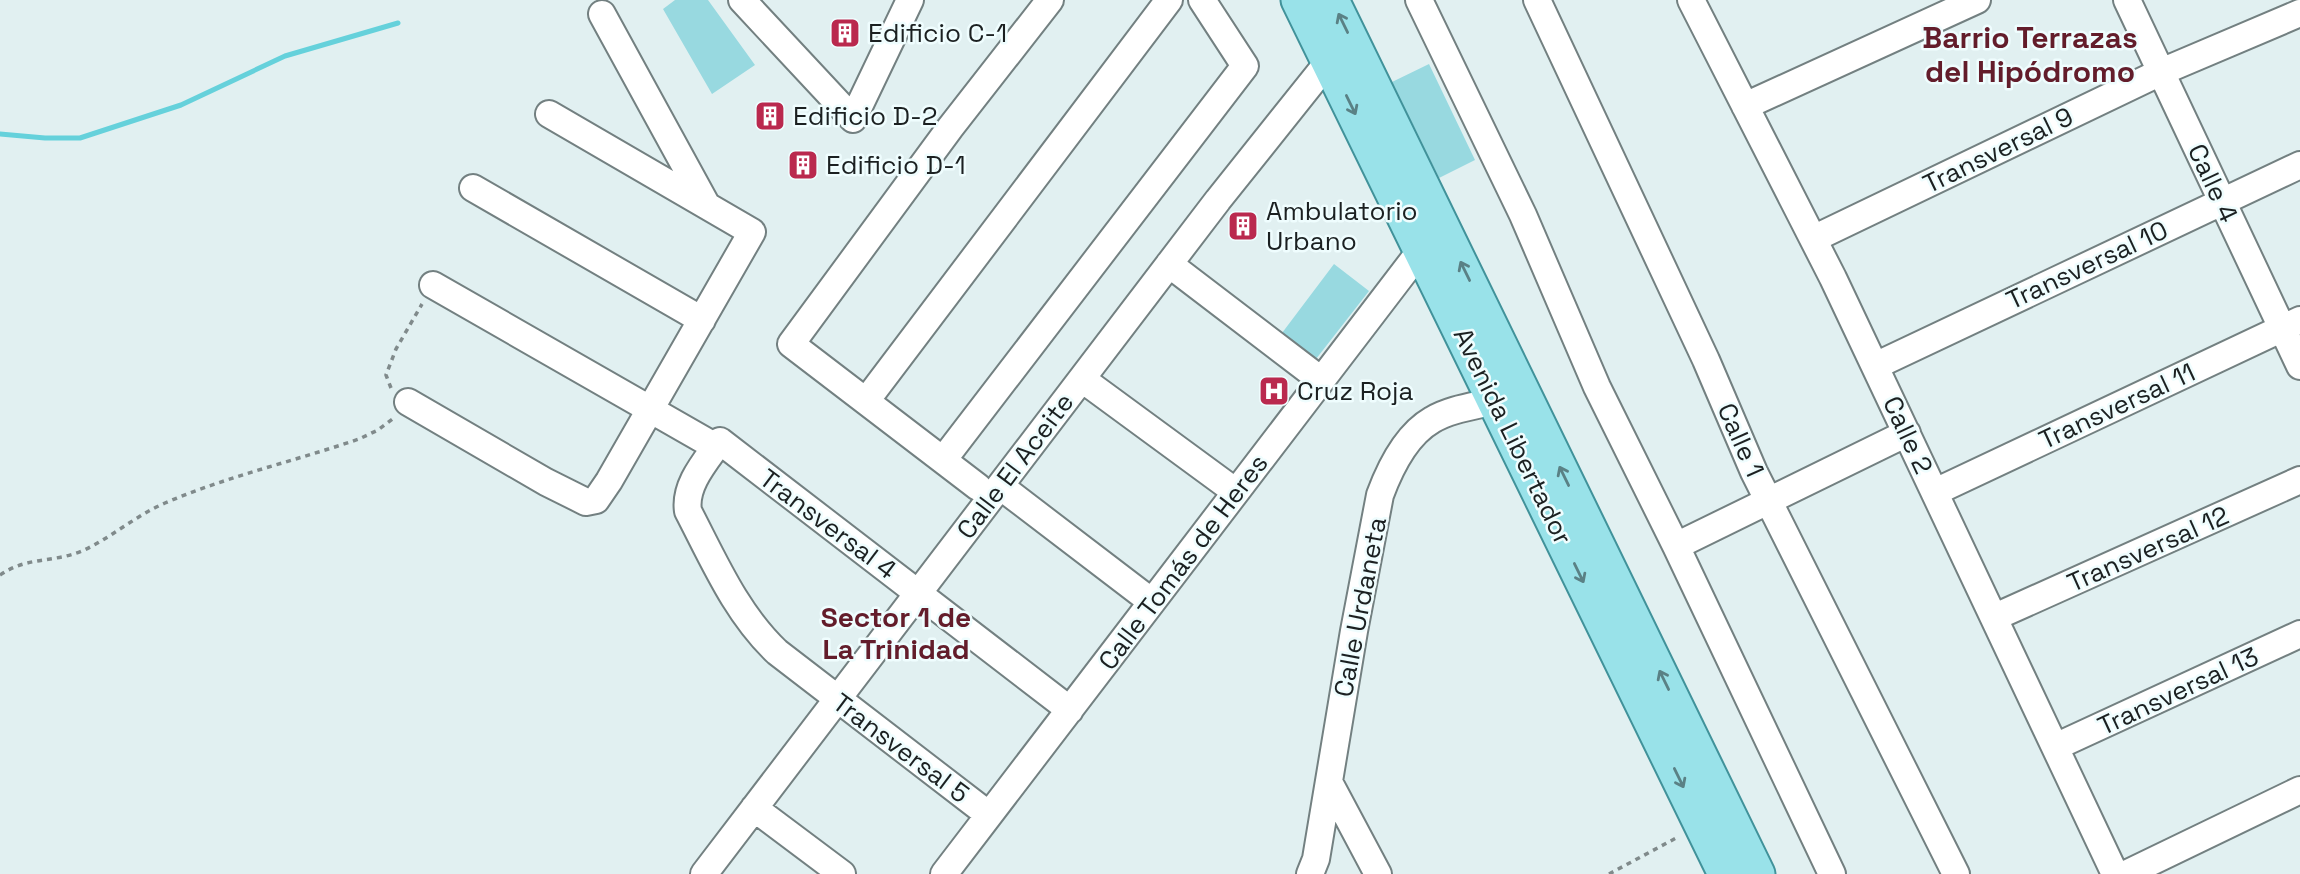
<svg xmlns="http://www.w3.org/2000/svg" width="2300" height="874" font-family="'Space Grotesk',sans-serif">
  <style>
    .green { fill: #98d9e0 }
    .lines { fill: none; stroke-linecap: round; stroke-linejoin: round }
    .stream { stroke: #65d1db; stroke-width: 5 }
    .minor-casing { stroke: #738081; stroke-width: 30 }
    .major-casing { stroke: #41929a; stroke-width: 37 }
    .path { stroke: #808a8b; stroke-width: 3.5; stroke-dasharray: 5 5; stroke-linecap: butt }
    .minor { stroke: #fff; stroke-width: 26 }
    .major { stroke: #99e2e9; stroke-width: 33 }
    .oneway { stroke: #5a8185 }
    .labels { text-anchor: middle; stroke-width: 5; stroke-linejoin: round; paint-order: stroke }
    .poi-label { font-size: 26px; fill: #1b2021; stroke: #effdfe; text-anchor: start }
    .street-label { font-size: 26px; fill: #1b2021; stroke: #effdfe }
    .neighbourhood-label { font-size: 28px; font-weight: bold; fill: #631d2b; stroke: #effdfe }
    .quarter-label { font-size: 30px; font-weight: bold; fill: #631d2b; stroke: #effdfe }
  </style>
  <rect width="100%" height="100%" fill="#e1f0f1"/>
  <!-- green -->
  <path class="green" d="M675,0H708L755,65L712,94L663,9Z
    M1429,64L1475,160L1439,178L1392,82Z
    M1334,264L1369,291L1316,359L1282,333Z"/>
  <g class="lines">
    <!-- stream -->
    <path class="stream" d="M0,134L45,138H80L181,105L285,56L398,23"/>
    <!-- minor casing -->
    <g class="minor-casing">
      <path id="minor" d="M742,0L853,119L910,0
        M1419,0L1523,215L1597,387L1676,546L1832,874
        M1537,0L1706,360L1754,472L1956,874
        M1691,0L1833,278L2115,874
        M2127,0L2300,366
        M602,14L706,204
        M1745,106L1977,0
        M473,188L702,320
        M1813,239L2161,72L2300,13
        M1169,264L1321,380
        M433,285L716,447
        M1875,366L2300,165
        M1082,379L1236,492
        M866,401L1169,0
        M408,402L546,482L586,502L596,500L609,481L752,232L549,114
        M943,460L1245,66L1202,0
        M1000,486L1152,602
        M978,487L791,344L950,128L1050,0
        M1935,492L2300,320
        M1676,546L1907,433
        M1995,617L2300,480
        M2055,747L2300,634
        M1329,782L1378,874
        M754,808L842,874
        M989,815L777,652C736,613 714,561 688,511C684,485 706,461 720,441L1070,710
        M704,874L1218,200L1329,61
        M944,874L1421,250
        M1310,874L1316,859L1354,631L1380,495C1390,468 1406,435 1432,420C1450,409 1475,406 1495,401
        M2126,874L2300,790"/>
    </g>
    <!-- major casing -->
    <g class="major-casing">
      <path id="major" d="M1298,0L1725,874
        M1332,0L1758,874"/>
    </g>
    <!-- path -->
    <path class="path" d="M391,388L386,375L396,349L422,304
      M0,575C28,556 53,563 82,551C111,538 135,516 165,503C228,476 295,461 359,439L378,430L394,418
      M1609,874L1678,837"/>
    <!-- minor -->
    <use href="#minor" class="minor"/>
    <!-- major -->
    <use href="#major" class="major"/>
  </g>
  <!-- one-way arrows -->
  <defs><path id="oneway-shaft" d="M-6 0H5M1.5-3L5.5 0L1.5 3" fill="none" stroke-width="1.6" stroke-linecap="round" stroke-linejoin="round" transform="scale(1.75)"/></defs>
  <g class="oneway">
    <use href="#oneway-shaft" transform="translate(1343 23) rotate(-116)"/>
    <use href="#oneway-shaft" transform="translate(1351 105) rotate(64)"/>
    <use href="#oneway-shaft" transform="translate(1465 271) rotate(-116)"/>
    <use href="#oneway-shaft" transform="translate(1564 476) rotate(-116)"/>
    <use href="#oneway-shaft" transform="translate(1579 573) rotate(64)"/>
    <use href="#oneway-shaft" transform="translate(1664 680) rotate(-116)"/>
    <use href="#oneway-shaft" transform="translate(1679 778) rotate(64)"/>
  </g>
  <!-- icons -->
  <defs>
    <g id="building-square" transform="scale(1.575)"><rect x="-9" y="-9" width="18" height="18" rx="4" fill="#ba294e" stroke="#effdfe"/><path d="M-4-6H4V6H1V3H-1V6H-4ZM-2.5-4.3h1.7v1.8h-1.7ZM.8-4.3h1.7v1.8H.8ZM-2.5-1h1.7V.8h-1.7ZM.8-1h1.7V.8H.8Z" fill="#fff"/></g>
    <g id="hospital-square" transform="scale(1.575)"><rect x="-9" y="-9" width="18" height="18" rx="4" fill="#ba294e" stroke="#effdfe"/><path d="M-5-5h3v3.5h4V-5h3V5h-3V1.5h-4V5h-3Z" fill="#fff"/></g>
  </defs>
  <g fill-rule="evenodd">
    <use href="#building-square" x="845" y="33"/>
    <use href="#building-square" x="770" y="116"/>
    <use href="#building-square" x="803" y="165"/>
    <use href="#building-square" x="1243" y="226"/>
    <use href="#hospital-square" x="1274" y="391"/>
  </g>
  <g class="labels">
    <!-- poi labels -->
    <g class="poi-label">
      <text x="868" y="42">Edificio C-1</text>
      <text x="793" y="125">Edificio D-2</text>
      <text x="826" y="174">Edificio D-1</text>
      <text x="1266" y="220">Ambulatorio<tspan x="1266" dy="30">Urbano</tspan></text>
      <text x="1297" y="400">Cruz Roja</text>
    </g>
    <!-- street labels -->
    <g class="street-label">
      <text transform="translate(1998 150) rotate(-26)" y="9">Transversal 9</text>
      <text transform="translate(2213 183) rotate(65)" y="9">Calle 4</text>
      <text transform="translate(2087 265) rotate(-25)" y="9">Transversal 10</text>
      <text transform="translate(2117 406) rotate(-25)" y="9">Transversal 11</text>
      <text transform="translate(1908 435) rotate(65)" y="9">Calle 2</text>
      <text transform="translate(1513 436) rotate(64)" y="9">Avenida Libertador</text>
      <text transform="translate(1741 440) rotate(66)" y="9">Calle 1</text>
      <text transform="translate(1015 466) rotate(-53)" y="9">Calle El Aceite</text>
      <text transform="translate(828 524) rotate(37)" y="9">Transversal 4</text>
      <text transform="translate(2148 549) rotate(-24)" y="9">Transversal 12</text>
      <text transform="translate(1183 562) rotate(-53)" y="9">Calle Tomás de Heres</text>
      <text transform="translate(1360 607) rotate(-79)" y="9">Calle Urdaneta</text>
      <text transform="translate(2178 691) rotate(-25)" y="9">Transversal 13</text>
      <text transform="translate(901 748) rotate(37)" y="9">Transversal 5</text>
    </g>
    <!-- neighbourhood labels -->
    <g class="neighbourhood-label">
      <text x="896" y="627">Sector 1 de<tspan x="896" dy="32">La Trinidad</tspan></text>
    </g>
    <!-- quarter labels -->
    <g class="quarter-label">
      <text x="2030" y="48">Barrio Terrazas<tspan x="2030" dy="34">del Hipódromo</tspan></text>
    </g>
  </g>
</svg>
